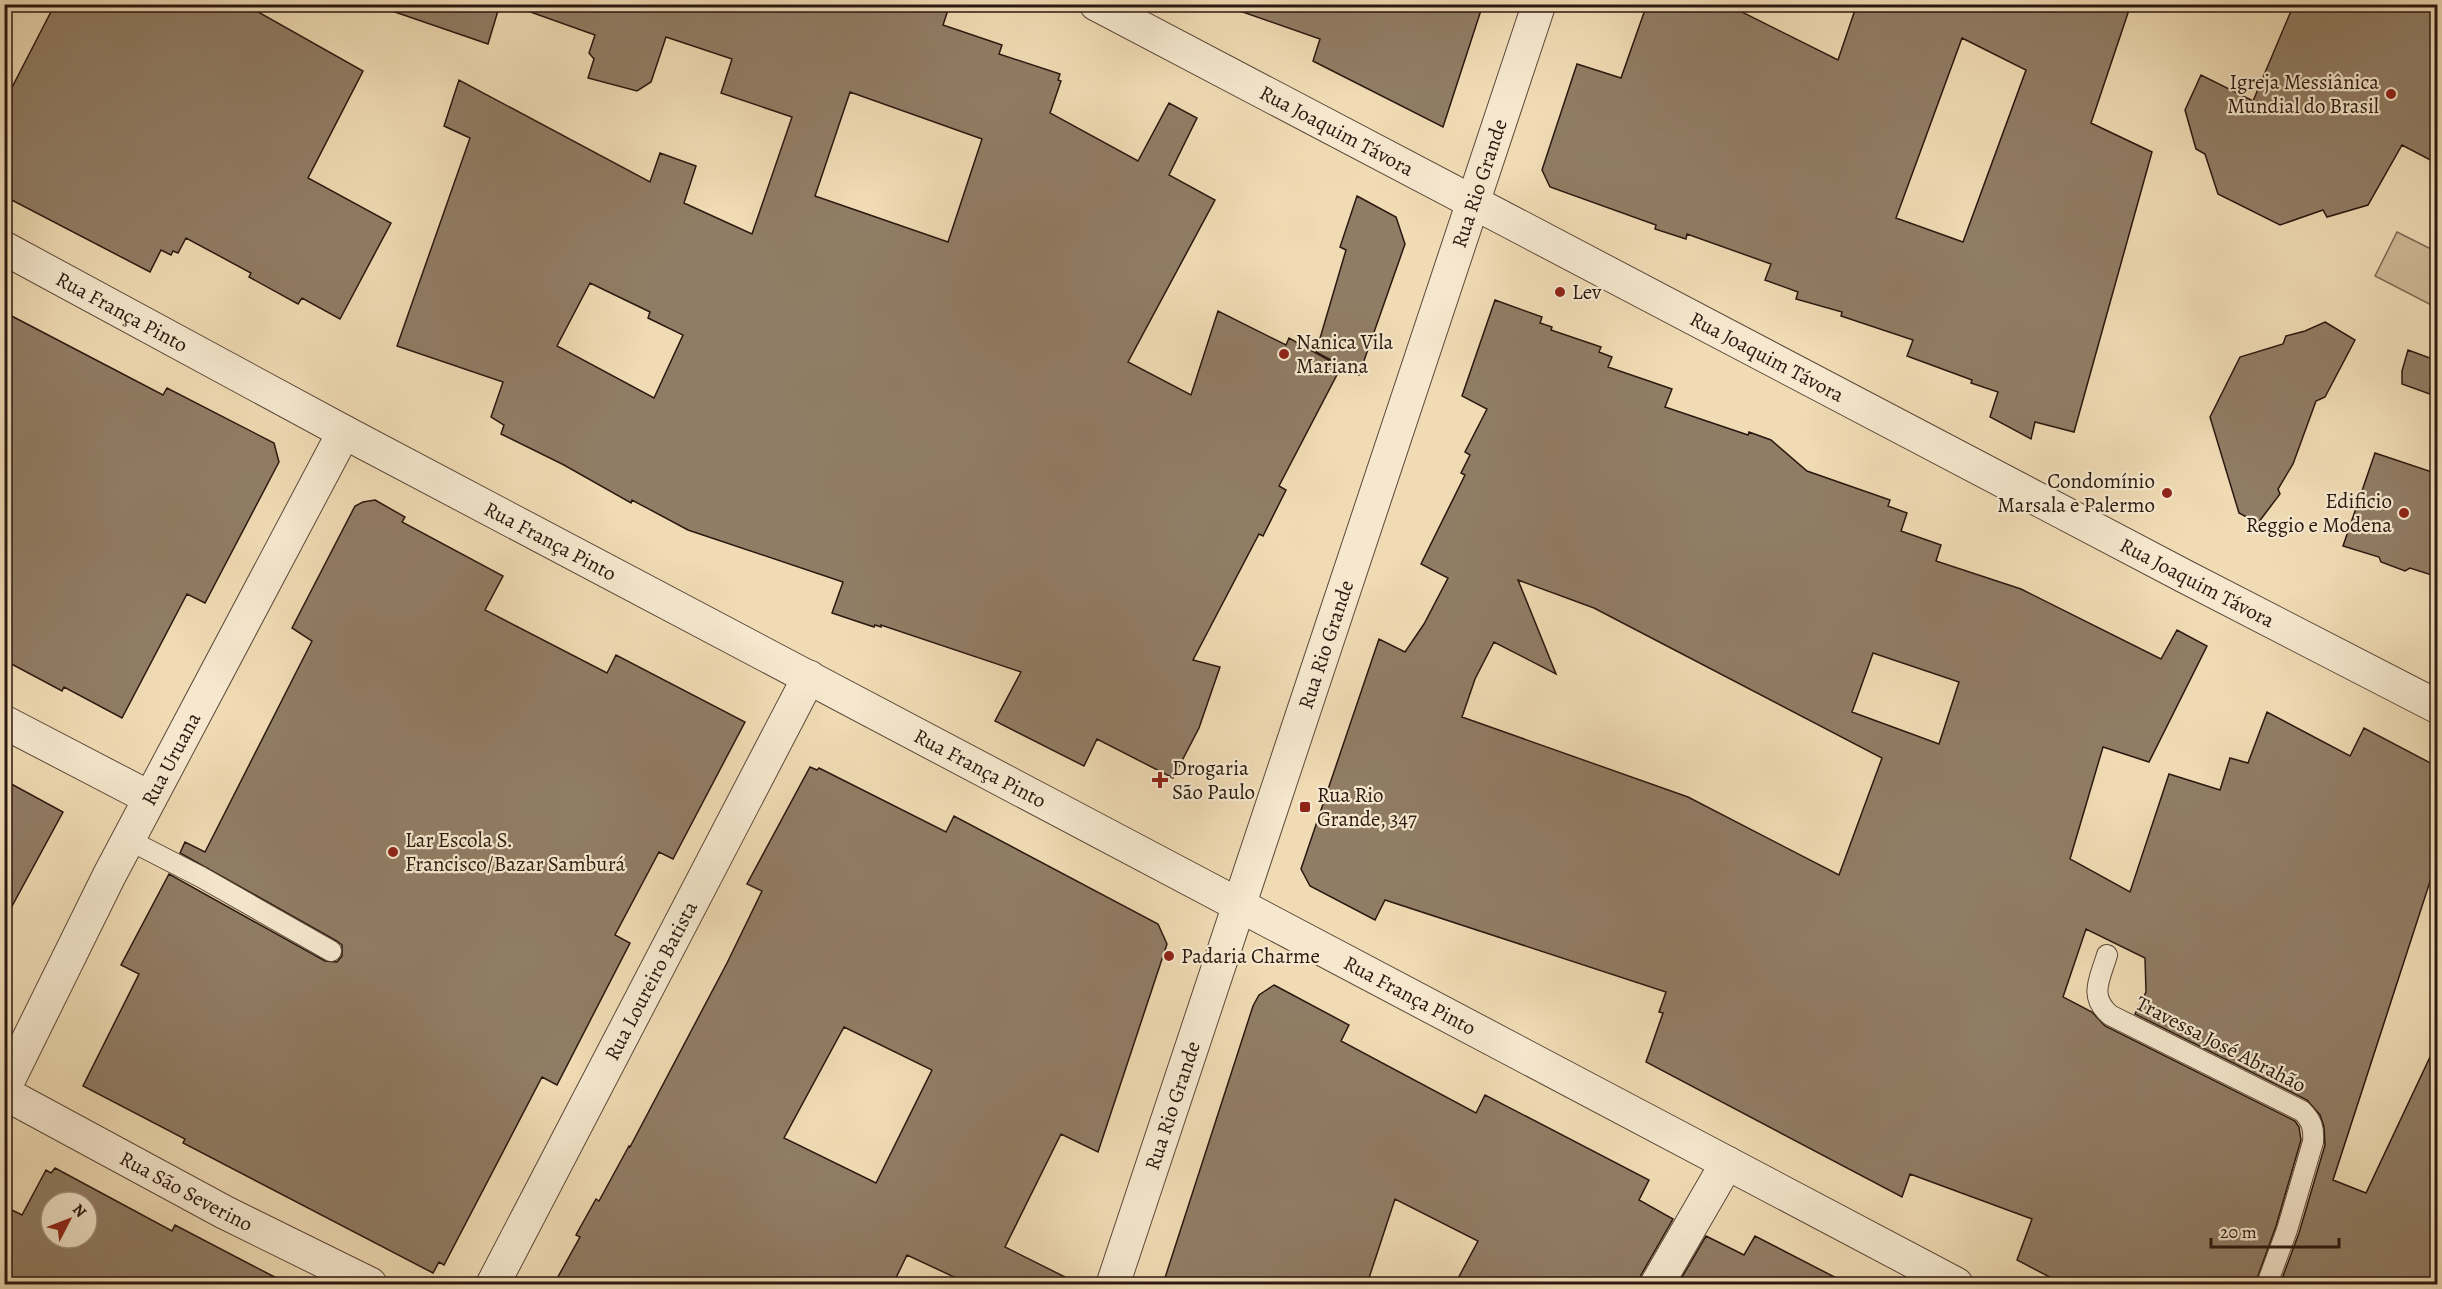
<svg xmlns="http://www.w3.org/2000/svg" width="2442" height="1289" font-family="Alegreya,serif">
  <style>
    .green { fill: #cfba98; stroke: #7d6954; stroke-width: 1.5 }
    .building { fill: #917d65; stroke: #2b1810; stroke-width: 1.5; fill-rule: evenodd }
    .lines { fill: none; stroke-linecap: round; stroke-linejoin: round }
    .lane-casing { stroke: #5c4939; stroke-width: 22 }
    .street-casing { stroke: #5c4939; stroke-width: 35 }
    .lane { stroke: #f5e8ce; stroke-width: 20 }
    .street { stroke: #f5e8ce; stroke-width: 33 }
    .poi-dot { fill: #8f2418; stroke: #f5e8ce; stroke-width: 2 }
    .labels { text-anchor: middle; stroke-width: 4.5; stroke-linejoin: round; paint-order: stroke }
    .poi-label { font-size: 21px; fill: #2b1810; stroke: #f5e8ce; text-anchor: start }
    .street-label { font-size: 21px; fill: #2b1810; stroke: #f5e8ce }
  </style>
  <rect width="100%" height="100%" fill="#f0dbb4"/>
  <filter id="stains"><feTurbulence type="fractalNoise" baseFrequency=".00333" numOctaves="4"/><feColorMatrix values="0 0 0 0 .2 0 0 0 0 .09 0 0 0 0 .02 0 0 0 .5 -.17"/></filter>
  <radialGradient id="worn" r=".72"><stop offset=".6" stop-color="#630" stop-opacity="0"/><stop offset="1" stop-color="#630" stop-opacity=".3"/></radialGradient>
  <!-- green -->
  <path class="green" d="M2397,232L2437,252V308L2375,276Z"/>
  <!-- building -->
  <path class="building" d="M55,4H244L363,71L308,178L391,223L340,319L302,298L298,304L249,277L251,273L186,238L178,253L173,251L171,255L161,250L150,272L4,196V103Z
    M390,4H500L488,44L389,10Z
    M522,4H950L943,25L1002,45L999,54L1060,74L1058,80L1061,81L1050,113L1138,161L1169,103L1197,118L1169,175L1215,200L1128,362L1191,395L1218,311L1286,345L1289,338L1341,367L1279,486L1286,490L1263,536L1259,534L1193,660L1220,667L1199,728L1173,778L1097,739L1084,766L995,721L1021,672L881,625V627L875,625L874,627L832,613L843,582L688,530L632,500L631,503L564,465L501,434L504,425L491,417L503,382L397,346L470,138L444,126L459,80L650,182L660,153L696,166L684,203L752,234L792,117L721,93L732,59L666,37L651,82L637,91L588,78L594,59L589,53L595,35L522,9ZM850,92L982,139L948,242L815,196ZM590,283L650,312L648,318L683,335L654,398L557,346Z
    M1238,4H1483L1443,127L1313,61L1320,39L1237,10Z
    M1647,4H1726L1838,60L1857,4H2131L2091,123L2152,152L2074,432L2035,422L2031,439L1990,417L1998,392L1971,383L1972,380L1907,356L1913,340L1841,316L1842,312L1796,299L1798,292L1765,280L1771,264L1687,234L1686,239L1655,229L1656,225L1550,187L1542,170L1577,64L1621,78ZM1962,38L2026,70L1963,242L1896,218Z
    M2294,4H2420L2438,12V164L2402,145L2368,205L2327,217L2323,210L2280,225L2218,194L2205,154L2196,149L2185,110L2201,75L2253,101Z
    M1357,196L1396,217L1405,244L1359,375L1316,352L1346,250L1340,247Z
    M1495,300L1542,317L1540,323L1552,327L1551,330L1601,347L1599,352L1612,357L1608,367L1672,389L1665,407L1748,435L1749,432L1771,440L1807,471L1890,500L1888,506L1907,513L1901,531L1941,545L1936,561L2021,589L2161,659L2177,630L2207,646L2149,762L2103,747L2070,859L2130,892L2169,774L2220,790L2230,758L2248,763L2267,712L2350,756L2364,728L2438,767V857L2333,1180L2366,1193L2438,1040V1284H2280L2299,1233L2325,1145L2324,1127L2320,1115L2307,1100L2135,1014L2146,992L2145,958L2086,929L2063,997L2092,1012L2105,1026L2295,1121L2299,1127L2301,1140L2276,1226L2255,1284H2063L2017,1260L2032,1219L1910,1174L1902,1197L1646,1062L1663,1013L1659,1012L1666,992L1385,900L1375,920L1310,886L1301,869L1379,639L1405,652L1424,624L1448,578L1421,564L1465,475L1461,473L1470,455L1465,452L1487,409L1462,396ZM1518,580L1594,608L1882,758L1839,875L1688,797L1462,717L1475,679L1494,642L1556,674ZM1873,653L1959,682L1939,744L1852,712Z
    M4,312L163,395L167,388L274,443L279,462L205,603L187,594L122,718L64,687L62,691L4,660Z
    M2325,322L2355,340L2325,397L2316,401L2293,464L2278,489L2280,494L2258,523L2239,513L2210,417L2240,357L2283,344L2286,336L2305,331Z
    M2408,350L2438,361V397L2402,384V371Z
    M2375,453L2438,474V577L2410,568L2405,571L2381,562L2379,557L2343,546Z
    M375,500L405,517L402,522L503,576L485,610L607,673L616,655L745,722L673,859L659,852L615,935L630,943L557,1085L542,1077L444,1265L439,1262L433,1273L183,1143L185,1139L83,1086L139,974L121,965L169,874L325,961L337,962L342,956V945L337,941L180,853L185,842L205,852L312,641L292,628L355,506L363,502Z
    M810,767L817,770L819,768L946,832L954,816L1158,924L1167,944L1098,1152L1061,1134L1005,1247L1079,1284H969L907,1255L893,1284H554L580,1237L576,1235L596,1199L599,1201L629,1146L630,1147L727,963L762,891L747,884ZM844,1027L932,1070L876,1183L784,1138Z
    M4,780L63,812L4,921Z
    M1274,985L1349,1025L1341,1041L1476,1113L1485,1095L1649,1180L1639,1200L1673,1219L1641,1275L1638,1284H1455L1478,1241L1395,1199L1367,1284H1163L1253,1006L1259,995Z
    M55,1168L172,1231L175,1225L288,1284H4V1206L22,1215L46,1170L51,1173ZM51,1202H87V1238H51Z
    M1706,1236L1744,1255L1755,1236L1848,1284H1678Z"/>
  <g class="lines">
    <!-- lane casing -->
    <g class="lane-casing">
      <path id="lane" d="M129,840L201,877L331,951
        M2107,955C2100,979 2088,996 2110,1015L2302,1111C2312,1121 2314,1128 2313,1142L2287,1230L2267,1284"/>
    </g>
    <!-- street casing -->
    <g class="street-casing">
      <g id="street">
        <path id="s1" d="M1096,4L2184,576L2438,707"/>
        <path id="s2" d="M4,248L344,432L1956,1284"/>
        <path d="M4,722L150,798"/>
        <path id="s3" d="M4,1089L109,876L344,432"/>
        <path id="s4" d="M4,1093L224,1212L370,1284"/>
        <path id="s5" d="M493,1284L809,677"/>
        <path id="s6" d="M1113,1284L1539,4"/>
        <path d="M1657,1284L1727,1163"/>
      </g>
    </g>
    <!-- lane -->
    <use href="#lane" class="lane"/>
    <!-- street -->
    <use href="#street" class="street"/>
  </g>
  <!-- markers -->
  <g class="poi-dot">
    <circle cx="2391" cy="94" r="6"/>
    <circle cx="1560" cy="292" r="6"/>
    <circle cx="1284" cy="354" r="6"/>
    <circle cx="2167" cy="493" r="6"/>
    <circle cx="2404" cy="513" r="6"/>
    <path d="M1157 771h6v6h6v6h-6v6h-6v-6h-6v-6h6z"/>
    <rect x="1299" y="801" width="12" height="12" rx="3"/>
    <circle cx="393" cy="852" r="6"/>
    <circle cx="1169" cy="956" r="6"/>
  </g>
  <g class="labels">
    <!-- poi labels -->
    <g class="poi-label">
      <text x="2379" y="89" text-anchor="end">Igreja Messiânica<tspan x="2379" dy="24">Mundial do Brasil</tspan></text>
      <text x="1572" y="299">Lev</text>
      <text x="1296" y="349">Nanica Vila<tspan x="1296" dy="24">Mariana</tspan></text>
      <text x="2155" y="488" text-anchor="end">Condomínio<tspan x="2155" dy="24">Marsala e Palermo</tspan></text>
      <text x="2392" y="508" text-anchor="end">Edificio<tspan x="2392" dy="24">Reggio e Modena</tspan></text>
      <text x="1172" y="775">Drogaria<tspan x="1172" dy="24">São Paulo</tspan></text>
      <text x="1317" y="802">Rua Rio<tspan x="1317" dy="24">Grande, 347</tspan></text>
      <text x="405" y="847">Lar Escola S.<tspan x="405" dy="24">Francisco/Bazar Samburá</tspan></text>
      <text x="1181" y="963">Padaria Charme</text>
    </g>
    <!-- street labels -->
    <g class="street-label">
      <text dy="7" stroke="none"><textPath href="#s1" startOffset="272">Rua Joaquim Távora</textPath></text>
      <text dy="7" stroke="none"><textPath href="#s6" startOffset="1160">Rua Rio Grande</textPath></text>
      <text dy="7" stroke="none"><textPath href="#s2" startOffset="134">Rua França Pinto</textPath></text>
      <text dy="7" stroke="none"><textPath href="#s1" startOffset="758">Rua Joaquim Távora</textPath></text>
      <text dy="7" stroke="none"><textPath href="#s2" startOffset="620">Rua França Pinto</textPath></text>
      <text dy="7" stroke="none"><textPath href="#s1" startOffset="1244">Rua Joaquim Távora</textPath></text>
      <text dy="7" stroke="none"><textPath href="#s6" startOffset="674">Rua Rio Grande</textPath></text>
      <text dy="7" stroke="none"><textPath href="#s3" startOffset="370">Rua Uruana</textPath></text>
      <text dy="7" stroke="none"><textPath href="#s2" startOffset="1106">Rua França Pinto</textPath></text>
      <text dy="7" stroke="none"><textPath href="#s5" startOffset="342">Rua Loureiro Batista</textPath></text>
      <text dy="7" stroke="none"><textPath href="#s2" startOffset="1592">Rua França Pinto</textPath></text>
      <text transform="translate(2221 1044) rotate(27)" y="7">Travessa José Abrahão</text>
      <text dy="7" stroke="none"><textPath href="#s6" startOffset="188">Rua Rio Grande</textPath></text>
      <text dy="7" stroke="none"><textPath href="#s4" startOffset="207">Rua São Severino</textPath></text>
    </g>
  </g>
  <!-- margin -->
  <rect width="2442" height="1289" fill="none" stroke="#f0dbb4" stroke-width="24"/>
  <rect x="6" y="6" width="2430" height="1277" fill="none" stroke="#2b1810" stroke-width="3"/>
  <rect x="12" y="12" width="2418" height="1265" fill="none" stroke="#2b1810" stroke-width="1.5"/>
  <!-- north arrow -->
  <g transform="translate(69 1220) rotate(48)"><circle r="28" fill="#f5e8ce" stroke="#a49582" stroke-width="1.5"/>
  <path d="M0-4.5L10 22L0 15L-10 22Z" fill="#8f2418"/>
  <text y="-9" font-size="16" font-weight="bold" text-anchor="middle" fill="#2b1810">N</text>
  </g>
  <!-- scale -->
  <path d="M2211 1238v9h128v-9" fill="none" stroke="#2b1810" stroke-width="3"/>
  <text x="2220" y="1238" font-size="18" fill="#2b1810" stroke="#f5e8ce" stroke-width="4.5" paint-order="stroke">20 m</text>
  <rect width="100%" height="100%" filter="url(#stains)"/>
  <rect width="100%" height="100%" fill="url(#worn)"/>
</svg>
